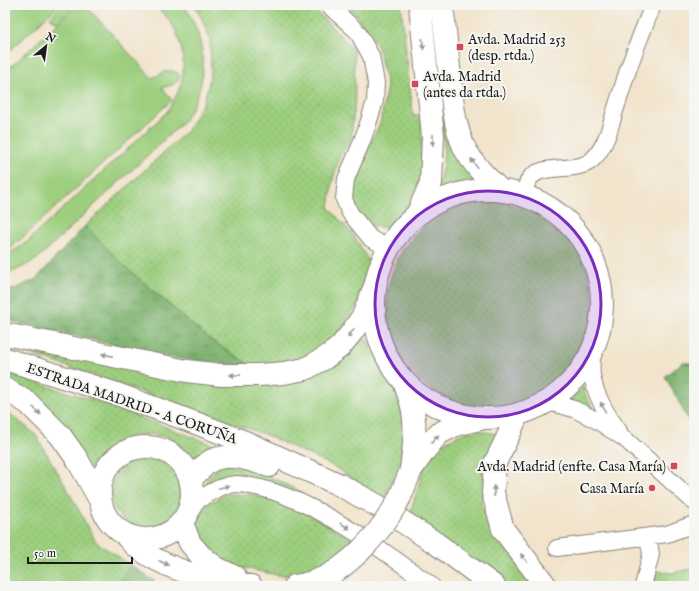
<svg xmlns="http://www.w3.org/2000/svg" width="699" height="591" font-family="'IM FELL English',serif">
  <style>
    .grass { fill: url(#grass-dots); stroke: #5c764e }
    .forest { fill: url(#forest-crowns); stroke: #4d6745 }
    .pitch { fill: #9dcf7f; stroke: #5c764e }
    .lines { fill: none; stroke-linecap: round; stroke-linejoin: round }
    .street-casing { stroke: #878074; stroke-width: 18 }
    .secondary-casing { stroke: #878074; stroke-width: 24 }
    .highway-casing { stroke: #878074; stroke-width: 24 }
    .street { stroke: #fff; stroke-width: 16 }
    .secondary { stroke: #fff; stroke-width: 22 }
    .highway { stroke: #fff; stroke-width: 22 }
    .secondary-bridge-casing { stroke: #878074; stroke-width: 24; stroke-linecap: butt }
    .secondary-bridge { stroke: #fff; stroke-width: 22 }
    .oneway { fill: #999 }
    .marked { fill: #7b2cbf; fill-opacity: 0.2; stroke: #7b2cbf; stroke-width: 3; stroke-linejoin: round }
    .poi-dot { fill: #d1495b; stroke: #f6f6f2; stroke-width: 1.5 }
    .labels { text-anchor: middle; stroke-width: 4; stroke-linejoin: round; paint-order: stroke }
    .poi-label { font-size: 14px; fill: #1c1c1c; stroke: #f6f6f2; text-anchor: start }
    .street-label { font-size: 14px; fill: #1c1c1c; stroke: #f6f6f2 }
  </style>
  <defs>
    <pattern id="grass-dots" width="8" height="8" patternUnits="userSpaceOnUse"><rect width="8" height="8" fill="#9dcf7f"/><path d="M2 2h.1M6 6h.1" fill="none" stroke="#87b16d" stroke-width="1.8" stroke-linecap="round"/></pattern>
    <pattern id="forest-crowns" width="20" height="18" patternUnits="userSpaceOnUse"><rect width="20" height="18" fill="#7eb26e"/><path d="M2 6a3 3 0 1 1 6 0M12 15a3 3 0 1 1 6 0" fill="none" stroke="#66905a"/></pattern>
  </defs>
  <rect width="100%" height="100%" fill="#f6f6f2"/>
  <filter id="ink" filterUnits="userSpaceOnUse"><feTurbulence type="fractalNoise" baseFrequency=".025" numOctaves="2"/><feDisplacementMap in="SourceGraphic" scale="8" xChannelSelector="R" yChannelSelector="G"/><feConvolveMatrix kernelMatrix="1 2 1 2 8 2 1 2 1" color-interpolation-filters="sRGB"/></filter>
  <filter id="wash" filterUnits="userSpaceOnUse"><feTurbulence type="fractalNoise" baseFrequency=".012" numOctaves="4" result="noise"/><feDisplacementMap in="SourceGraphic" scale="16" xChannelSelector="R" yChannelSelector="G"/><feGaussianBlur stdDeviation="0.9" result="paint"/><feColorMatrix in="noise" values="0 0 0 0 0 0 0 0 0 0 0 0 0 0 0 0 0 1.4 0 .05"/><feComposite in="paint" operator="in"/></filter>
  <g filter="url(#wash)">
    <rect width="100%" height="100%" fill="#f2e4cc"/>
    <!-- grass -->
    <path class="grass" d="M194,5H308L321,16L354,50L355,100L351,139L340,156L333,179L329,208L354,236L371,265L364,294L340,332L321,348L298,361L252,366L209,339L129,270L85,226L188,130L203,103L208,87L211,71L210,39L202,19Z
      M344,5H401L413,116L421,115L422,145V166L419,183L403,218L389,228L373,226L357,215L352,198L353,182L381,121L387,85L378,47L358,17Z
      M443,103L478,180L462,183L437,190L443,166L444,147L439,104Z
      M387 305a103 103 0 1 1 206 0a103 103 0 1 1-206 0Z
      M366,337L374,354L391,382L401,407L405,430L403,456L384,499L331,465L264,434L5,345L312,374Z
      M5,373L102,403L227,450L195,462C187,452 179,442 167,437C164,436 159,436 155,435C137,432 116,440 104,454C99,459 95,465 91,472L5,382Z
      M583,387L586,397L596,413L567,403Z
      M5,410L35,434L69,492L96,542L131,565L114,586H5Z
      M481,431L496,434L486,468L481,505L498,535L535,586H503L409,517L425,463L443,443L465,432Z
      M111 493a35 35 0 1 1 70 0a35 35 0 1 1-70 0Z
      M224,465L256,470L301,492L303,496L219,480L205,486C207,476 215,470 224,465Z
      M226,494H251L280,502L314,517L354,541L325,564L283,576L223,564L210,558L194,531L198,516L209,503Z
      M691,569L694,571V586H651L657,571L672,573Z"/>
    <!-- forest -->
    <path class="forest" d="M85,226L129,270L209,339L252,366L173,358L5,320V291L15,289L36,279Z
      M683,362L694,364V431L665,376Z
      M131,565L161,586H114Z"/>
    <!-- pitch -->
    <path class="pitch" d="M11,5H59L5,55V11Z
      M62,5H69L72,8L57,23L50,17Z
      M78,5H85L153,79V77C163,75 167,66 179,74V79L174,84L162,88L172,100L7,252L5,249V72Z
      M153,5H183C189,11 192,19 195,26C209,61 204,92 183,122L37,259L21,268L5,275V256L15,250L27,242L167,112C172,103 178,94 181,84C185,68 183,49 177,34C174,24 162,11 153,5Z"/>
  </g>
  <g filter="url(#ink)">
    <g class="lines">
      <!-- street casing -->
      <g class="street-casing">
        <path id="street" d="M328,5L357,31L371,56L376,83L375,101L367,127L360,146L346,179L344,199L350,213L371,239L389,248
          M524,196C525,192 526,185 528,181C540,160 578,176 594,158C606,145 610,128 615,111C618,101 622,90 625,79C633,54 643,30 653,5
          M592,353C592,360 591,368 592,375C595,396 607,415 619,431
          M548,402L574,409L596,420L625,439L694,502
          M191,506C205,495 219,485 237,484C245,484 254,487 261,488C281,493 299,501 318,511C358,532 395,559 432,586
          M557,548L667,534L694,524
          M643,586L651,554L648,537"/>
      </g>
      <!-- secondary casing -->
      <g class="secondary-casing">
        <path id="secondary" d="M442,5C445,28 447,52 450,75C452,99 454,125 464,147C473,165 487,178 501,191
          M374 304a114 114 0 1 1 228 0a114 114 0 1 1-228 0Z
          M417,215L431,183L433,136L420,5
          M404,381C406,388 409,395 411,402C417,424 414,447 411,469
          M100 493a46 46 0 1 1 92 0a46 46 0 1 1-92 0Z
          M400,497L411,470L425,450L438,434L458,424L480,419
          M182,523L190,543L201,556L215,567L235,577
          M126,536C129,539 133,544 137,547C164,569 215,583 251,586
          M295,586C322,582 339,571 359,552"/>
      </g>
      <!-- highway casing -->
      <g class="highway-casing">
        <path id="highway" d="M5,334L187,371L221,375H259L284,373L305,369L325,358L340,347L352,332L363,316L375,286
          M5,359L114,393L201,425L245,442L338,484L380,507L437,544L494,586
          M5,389L28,403L60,435L77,459L100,500
          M517,415L511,430L495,463L493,493L503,529L546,586
          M191,479C197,473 202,467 209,462C227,451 251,460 269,466"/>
      </g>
      <!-- street -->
      <use href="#street" class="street"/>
      <!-- secondary -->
      <use href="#secondary" class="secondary"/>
      <!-- highway -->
      <use href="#highway" class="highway"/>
      <!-- secondary-bridge casing -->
      <g class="secondary-bridge-casing">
        <path id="secondary-bridge" d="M359,552C377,534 388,520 400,497"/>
      </g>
      <!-- secondary-bridge -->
      <use href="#secondary-bridge" class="secondary-bridge"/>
    </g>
    <!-- one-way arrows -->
    <defs><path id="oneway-solid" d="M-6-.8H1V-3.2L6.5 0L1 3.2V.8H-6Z"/></defs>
    <g class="oneway">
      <use href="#oneway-solid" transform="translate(423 44) rotate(84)"/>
      <use href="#oneway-solid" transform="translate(433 140) rotate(90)"/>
      <use href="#oneway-solid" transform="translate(474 163) rotate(-125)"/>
      <use href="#oneway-solid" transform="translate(351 333) rotate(127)"/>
      <use href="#oneway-solid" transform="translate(107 355) rotate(-169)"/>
      <use href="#oneway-solid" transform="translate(235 375) rotate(-179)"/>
      <use href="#oneway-solid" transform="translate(603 407) rotate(-118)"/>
      <use href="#oneway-solid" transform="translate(37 411) rotate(45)"/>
      <use href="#oneway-solid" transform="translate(435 439) rotate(-48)"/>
      <use href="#oneway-solid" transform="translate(224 487) rotate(-12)"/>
      <use href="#oneway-solid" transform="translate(494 491) rotate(-93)"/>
      <use href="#oneway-solid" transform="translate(345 526) rotate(33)"/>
      <use href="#oneway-solid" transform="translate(524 558) rotate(-127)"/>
      <use href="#oneway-solid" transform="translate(164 563) rotate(25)"/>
    </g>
  </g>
  <!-- marked area -->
  <path class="marked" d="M375 304a113 113 0 1 1 226 0a113 113 0 1 1-226 0Z"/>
  <!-- markers -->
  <g class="poi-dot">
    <rect x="456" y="43" width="8" height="8" rx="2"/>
    <rect x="411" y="80" width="8" height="8" rx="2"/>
    <rect x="670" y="462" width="8" height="8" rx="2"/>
    <circle cx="652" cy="488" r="4"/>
  </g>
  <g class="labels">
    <!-- poi labels -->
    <g class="poi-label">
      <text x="468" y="44">Avda. Madrid 253<tspan x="468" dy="16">(desp. rtda.)</tspan></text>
      <text x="423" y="81">Avda. Madrid<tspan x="423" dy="16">(antes da rtda.)</tspan></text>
      <text x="666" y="471" text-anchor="end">Avda. Madrid (enfte. Casa María)</text>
      <text x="644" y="493" text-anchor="end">Casa María</text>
    </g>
    <!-- street labels -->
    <g class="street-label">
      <text transform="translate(132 403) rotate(19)" y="5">ESTRADA MADRID - A CORUÑA</text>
    </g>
  </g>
  <!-- margin -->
  <rect width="699" height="591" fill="none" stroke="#f6f6f2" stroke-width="20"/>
  <!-- north arrow -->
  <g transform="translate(46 46) rotate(29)" stroke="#f6f6f2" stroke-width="3" paint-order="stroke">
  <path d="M0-3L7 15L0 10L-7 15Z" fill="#1c1c1c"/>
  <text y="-6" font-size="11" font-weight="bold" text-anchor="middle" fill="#1c1c1c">N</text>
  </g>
  <!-- scale -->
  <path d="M28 557v6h104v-6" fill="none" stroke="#1c1c1c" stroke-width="2"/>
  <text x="34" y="557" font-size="12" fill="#1c1c1c" stroke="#f6f6f2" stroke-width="3" paint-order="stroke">50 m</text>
</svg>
